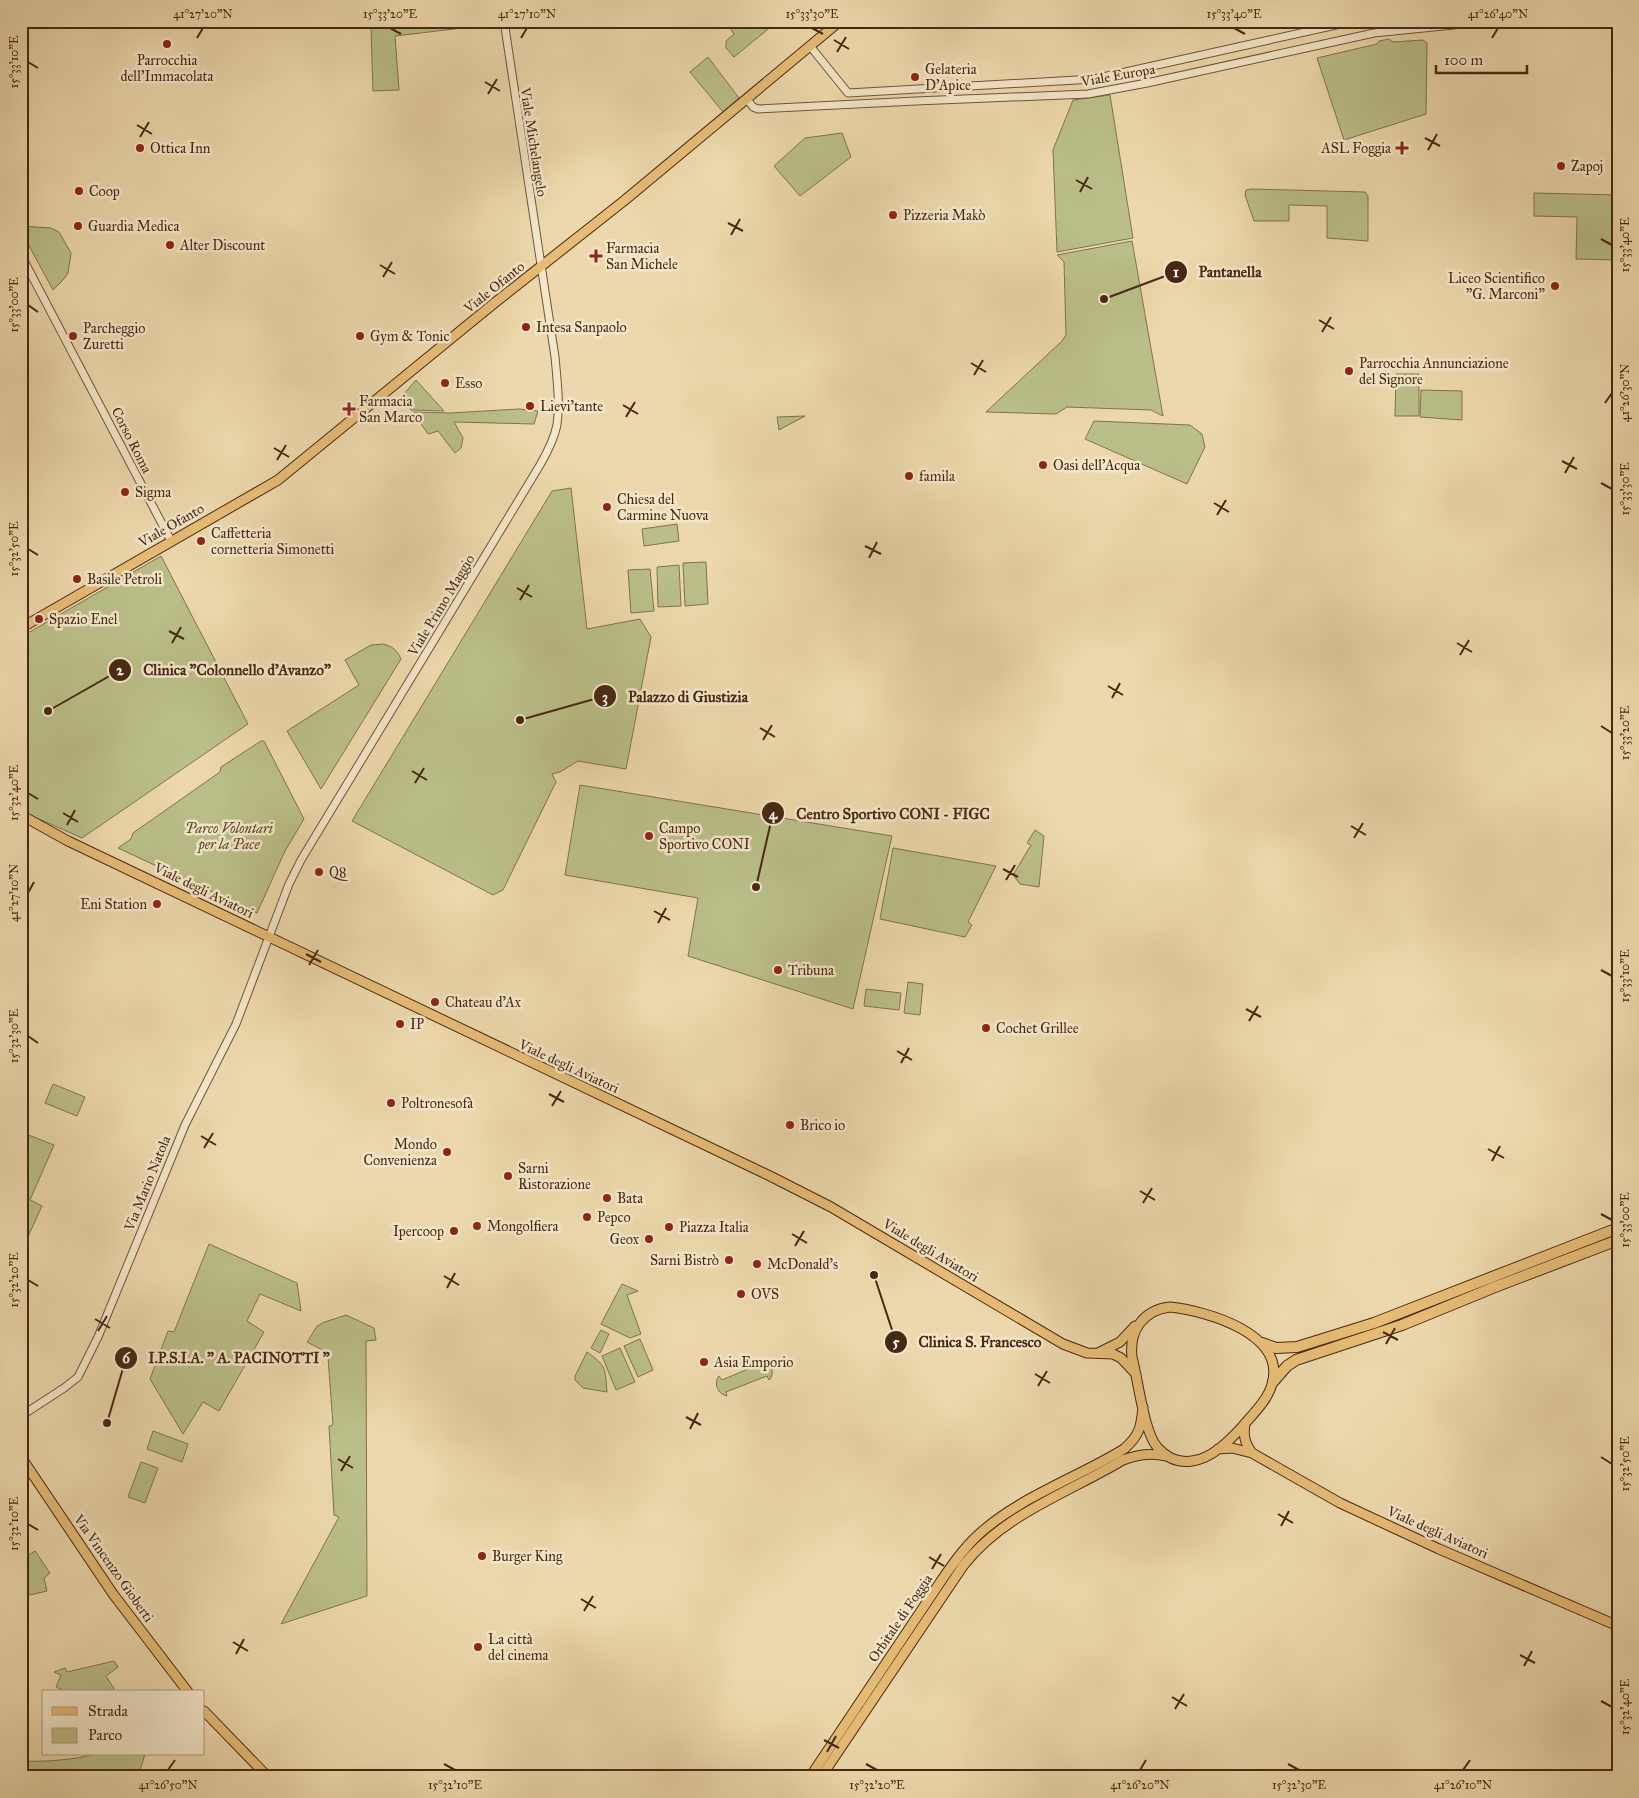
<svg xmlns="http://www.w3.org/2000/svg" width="1639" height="1798" font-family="'IM FELL Great Primer',serif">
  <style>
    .green { fill: #babe88; stroke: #81734e }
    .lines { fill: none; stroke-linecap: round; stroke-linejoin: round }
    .minor-casing { stroke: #715439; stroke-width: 9 }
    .major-casing { stroke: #482813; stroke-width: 11 }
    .highway-casing { stroke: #482813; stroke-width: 12 }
    .minor { stroke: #f3e6c9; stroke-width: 7 }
    .major { stroke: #e6bc76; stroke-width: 9 }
    .highway { stroke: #e6bc76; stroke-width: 10 }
    .ticks { fill: none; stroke: #482813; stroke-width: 2 }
    .poi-dot { fill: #8f2418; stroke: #f3e6c9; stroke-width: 2 }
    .labels { text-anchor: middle; stroke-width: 5; stroke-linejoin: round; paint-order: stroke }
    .poi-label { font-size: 14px; fill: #482813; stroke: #f3e6c9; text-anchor: start }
    .street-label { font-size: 14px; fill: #482813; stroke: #f3e6c9 }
    .park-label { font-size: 14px; font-style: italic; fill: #5f462a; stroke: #f3e6c9 }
    .leader { fill: none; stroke: #482813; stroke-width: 2 }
    .callout-dot { fill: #482813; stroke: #f3e6c9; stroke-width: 2 }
    .mark-label { font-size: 15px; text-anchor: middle; font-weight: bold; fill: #fff }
    .callout-label { font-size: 15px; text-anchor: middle; font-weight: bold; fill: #482813; stroke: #f3e6c9; stroke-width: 5; stroke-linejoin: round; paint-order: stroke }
    .neatline { fill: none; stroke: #482813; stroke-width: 2 }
    .ticks-label { font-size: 12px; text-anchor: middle; fill: #482813 }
  </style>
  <rect width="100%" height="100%" fill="#ecd8ac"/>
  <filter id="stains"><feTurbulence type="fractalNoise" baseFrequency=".004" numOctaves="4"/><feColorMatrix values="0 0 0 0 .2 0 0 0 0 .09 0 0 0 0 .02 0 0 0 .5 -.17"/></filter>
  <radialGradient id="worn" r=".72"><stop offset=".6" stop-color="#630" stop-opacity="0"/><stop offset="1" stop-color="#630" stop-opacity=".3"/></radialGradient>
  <!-- green -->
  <path class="green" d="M378,21H487L488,25L395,36L399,90L373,91L371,28Z
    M738,21H778L734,57L726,48V41L734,34L730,28Z
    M1389,39L1393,42L1423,40L1427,43L1426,114L1344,140L1317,58L1377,44L1379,41Z
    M708,57L739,98L723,112L690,72Z
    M1110,95L1133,238L1057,252L1053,150L1073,100Z
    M842,133L851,157L800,196L774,166L805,138Z
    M1251,189L1365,192L1368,196V241L1327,238V206L1289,205V221H1254L1245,195L1246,190Z
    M1534,193L1618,195V260L1576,259L1577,217L1534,216Z
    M21,226L51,228L59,232L71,253L68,273L63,280L53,290L21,231Z
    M1132,241L1163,416L1151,410L1067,407L1056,414L986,412L1062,341L1066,335L1064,262L1057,255Z
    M1396,374H1419V416H1395Z
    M416,380L444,411L411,410L403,395Z
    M1421,390L1462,391V420L1420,417Z
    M519,409L538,411L534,424L454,422L463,438L461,448L455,453L438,431L428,434L413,412L450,413Z
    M805,416L779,430L777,417Z
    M1094,421L1190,425L1202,434L1205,447L1187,484L1085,439Z
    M571,488L587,629L640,619L651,637L626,769L578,761L560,772L552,774L556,782L503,890L493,895L352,821L552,491Z
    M677,524L679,541L644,546L642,529Z
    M161,556L248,724L82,838L30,815L21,808V637Z
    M706,562L708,604L685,606L683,563Z
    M679,565L681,606L658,607L657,567Z
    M650,569L654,611L631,613L628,570Z
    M383,644C392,646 397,650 401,659L321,789L287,731L359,685L345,660L371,645Z
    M261,741H264L304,819L285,851L257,913L118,848L131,839L133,833L220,772L221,767Z
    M580,785L892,836L853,1009L688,956L698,898L565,875Z
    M1035,830L1044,836L1039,887L1020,884L1013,875L1031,845L1027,843Z
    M893,848L996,866L968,922L972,925L965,937L880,919Z
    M908,982L923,984L920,1015L904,1013Z
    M866,989L901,993L899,1010L864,1006Z
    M53,1084L85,1097L77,1116L45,1103Z
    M21,1132L54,1145L30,1200L42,1206L21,1252Z
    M209,1244L297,1283L301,1311L260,1294L247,1321L264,1332L219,1411L203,1402L183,1434L150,1379L168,1331L174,1332Z
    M622,1284L638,1291L627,1295L641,1334L630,1338L601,1324Z
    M346,1315L374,1328L376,1340L366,1341L367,1596L281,1624L339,1517L334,1515L329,1426L333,1425L328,1357L326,1352L307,1342L317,1326L325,1322Z
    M601,1330L609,1334L600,1353L591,1348Z
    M640,1339L653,1370L638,1377L624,1346Z
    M620,1348L635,1382L616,1390L602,1356Z
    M587,1352C607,1366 605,1369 607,1392L583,1388L575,1380V1376Z
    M762,1359C771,1361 774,1370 771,1378L769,1380L767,1376L726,1392L727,1396C718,1394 714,1385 718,1377L719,1376L722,1380L762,1363L761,1360Z
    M153,1431L188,1444L182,1462L147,1449Z
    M141,1462L158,1468L145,1503L128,1497Z
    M35,1551L50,1573L44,1578L47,1591L21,1597V1560Z
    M114,1661L118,1667L106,1676L116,1692H66L56,1687L61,1675L54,1672L65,1668L67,1672Z
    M96,1754H145L138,1777H21V1761C47,1762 71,1760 96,1754Z"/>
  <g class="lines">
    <!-- minor casing -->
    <g class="minor-casing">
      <path id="minor" d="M810,46L848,93L1094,79L1354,21
        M747,99L753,107L758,109L916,101L1088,94L1147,83L1374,33L1493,21
        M21,255L171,541
        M21,1416L64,1388L78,1377L98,1337L185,1125L236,1024L289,884L301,860L540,465C547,453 554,439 557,425C560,403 557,379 555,357L504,21"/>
    </g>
    <!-- major casing -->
    <g class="major-casing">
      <path id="major" d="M21,628L278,480L492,305L625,200L840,21
        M21,815L68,841L770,1176L831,1207L1063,1344L1087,1353L1113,1354L1121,1358L1136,1374
        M1170,1307C1207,1311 1287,1334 1272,1384C1268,1400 1252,1415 1242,1427C1229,1441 1211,1459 1192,1461C1179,1463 1167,1458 1158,1448C1144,1434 1138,1379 1132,1357C1129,1331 1143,1310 1170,1307Z
        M1100,1352L1120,1342L1135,1326
        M1245,1424C1243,1436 1245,1443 1252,1453
        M1218,1449L1232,1448L1252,1453L1340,1503L1439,1549L1618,1626
        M21,1457L113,1594L188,1692
        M204,1711L268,1777
        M810,1777L941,1581C952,1565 963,1549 977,1536C1017,1498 1077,1478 1124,1449C1140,1435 1141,1427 1143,1407
        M821,1777L963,1566C1003,1514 1068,1493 1123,1460C1139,1454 1151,1453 1167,1456"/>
    </g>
    <!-- highway casing -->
    <g class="highway-casing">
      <path id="highway" d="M1262,1343L1276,1348L1297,1347L1374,1323L1618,1228
        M1273,1382L1287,1366L1296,1360L1402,1325L1495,1287L1618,1240"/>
    </g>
    <!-- minor -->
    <use href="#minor" class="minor"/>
    <!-- major -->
    <use href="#major" class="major"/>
    <!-- highway -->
    <use href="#highway" class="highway"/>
  </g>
  <!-- ticks -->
  <path class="ticks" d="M390,28L401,34M812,28L823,34M1234,28L1245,34M197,38L203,28M521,38L527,28M1492,38L1498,28M834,40L849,49M837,52L846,37M28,62L38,68M485,82L500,91M488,94L497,79M137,125L152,134M140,137L149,122M1425,138L1440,146M1428,150L1437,134M1076,180L1092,189M1080,192L1088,177M728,223L743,231M731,235L740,219M1601,239L1612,245M380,265L395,274M383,277L392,262M28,305L38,312M1319,320L1334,329M1322,332L1331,317M971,363L986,372M974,375L983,360M1605,403L1612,393M623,405L638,414M626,417L635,402M274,448L289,457M277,460L286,445M1562,461L1577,469M1565,473L1574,457M1601,483L1612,489M1214,503L1229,512M1217,515L1226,500M865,546L881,554M28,549L38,555M869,558L877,542M517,588L532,597M520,600L529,585M169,631L184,639M172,643L181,627M1457,643L1472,652M1460,655L1469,640M1108,686L1123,695M1112,698L1120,683M1601,726L1612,733M760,728L775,737M763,740L772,725M412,771L427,780M415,783L424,768M28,793L38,799M63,813L78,822M67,825L75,810M1351,826L1366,835M1354,838L1363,823M1003,869L1018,877M1006,880L1015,865M28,893L34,882M654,911L670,920M658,923L666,908M306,954L321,962M309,965L318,950M1601,970L1612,976M1246,1009L1261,1017M1249,1021L1258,1006M28,1036L38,1043M897,1051L912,1060M901,1063L909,1048M549,1094L564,1102M552,1106L561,1091M201,1136L216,1145M204,1148L213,1133M1488,1149L1504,1158M1492,1161L1500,1146M1140,1191L1155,1200M1143,1203L1152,1188M1601,1214L1612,1220M792,1234L807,1243M795,1246L804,1231M444,1276L459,1285M28,1280L38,1286M447,1288L455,1273M95,1319L110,1328M98,1331L107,1316M1383,1332L1398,1340M1386,1344L1395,1328M1035,1374L1050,1383M1038,1386L1047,1371M686,1417L701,1425M690,1429L698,1413M1601,1457L1612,1464M338,1459L353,1468M341,1471L350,1456M1278,1514L1293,1523M28,1524L38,1530M1281,1526L1289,1511M929,1557L944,1566M932,1569L941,1554M581,1599L596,1608M584,1611L593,1596M233,1642L248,1651M236,1654L244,1639M1520,1655L1535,1663M1524,1666L1532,1651M1172,1697L1187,1706M1601,1701L1612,1707M1175,1709L1184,1694M824,1740L839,1748M827,1752L836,1736M444,1764L455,1770M866,1764L877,1770M1288,1764L1299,1770M168,1770L175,1760M1140,1770L1146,1760M1463,1770L1470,1760"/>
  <!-- markers -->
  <g class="poi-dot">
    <circle cx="167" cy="44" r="5"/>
    <circle cx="915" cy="77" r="5"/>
    <circle cx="140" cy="148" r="5"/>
    <path d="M1399.5 140.5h5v5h5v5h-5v5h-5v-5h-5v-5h5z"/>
    <circle cx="1561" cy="166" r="5"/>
    <circle cx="79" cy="191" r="5"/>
    <circle cx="893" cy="215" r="5"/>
    <circle cx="78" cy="226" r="5"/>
    <circle cx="170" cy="245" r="5"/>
    <path d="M593.5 248.5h5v5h5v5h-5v5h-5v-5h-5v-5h5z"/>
    <circle cx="1555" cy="286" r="5"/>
    <circle cx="526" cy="327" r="5"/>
    <circle cx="73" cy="336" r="5"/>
    <circle cx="360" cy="336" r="5"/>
    <circle cx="1349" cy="371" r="5"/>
    <circle cx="445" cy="383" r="5"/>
    <circle cx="530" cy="406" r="5"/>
    <path d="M346.5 401.5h5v5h5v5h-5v5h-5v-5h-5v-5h5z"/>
    <circle cx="1043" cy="465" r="5"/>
    <circle cx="909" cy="476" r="5"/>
    <circle cx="125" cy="492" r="5"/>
    <circle cx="607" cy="507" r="5"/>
    <circle cx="201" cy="541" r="5"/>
    <circle cx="77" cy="579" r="5"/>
    <circle cx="39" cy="619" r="5"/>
    <circle cx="649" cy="836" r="5"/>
    <circle cx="319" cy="872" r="5"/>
    <circle cx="157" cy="904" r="5"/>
    <circle cx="778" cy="970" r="5"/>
    <circle cx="435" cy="1002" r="5"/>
    <circle cx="400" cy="1024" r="5"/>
    <circle cx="986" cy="1028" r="5"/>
    <circle cx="391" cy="1103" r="5"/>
    <circle cx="790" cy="1125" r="5"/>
    <circle cx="447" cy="1152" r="5"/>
    <circle cx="508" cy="1176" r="5"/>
    <circle cx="607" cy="1198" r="5"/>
    <circle cx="587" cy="1217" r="5"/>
    <circle cx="477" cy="1226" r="5"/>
    <circle cx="669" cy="1227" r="5"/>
    <circle cx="454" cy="1231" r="5"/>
    <circle cx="649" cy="1239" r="5"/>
    <circle cx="729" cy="1260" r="5"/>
    <circle cx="757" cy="1264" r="5"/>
    <circle cx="741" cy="1294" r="5"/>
    <circle cx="704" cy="1362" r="5"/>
    <circle cx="482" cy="1556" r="5"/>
    <circle cx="478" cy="1647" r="5"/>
  </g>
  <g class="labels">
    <!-- poi labels -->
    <g class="poi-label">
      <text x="167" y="65" text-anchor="middle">Parrocchia<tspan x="167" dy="16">dell'Immacolata</tspan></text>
      <text x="925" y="74">Gelateria<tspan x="925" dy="16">D'Apice</tspan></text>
      <text x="150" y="153">Ottica Inn</text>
      <text x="1391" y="153" text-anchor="end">ASL Foggia</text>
      <text x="1571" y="171">Zapoj</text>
      <text x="89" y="196">Coop</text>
      <text x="903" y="220">Pizzeria Makò</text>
      <text x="88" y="231">Guardia Medica</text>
      <text x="180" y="250">Alter Discount</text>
      <text x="606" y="253">Farmacia<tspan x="606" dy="16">San Michele</tspan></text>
      <text x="1545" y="283" text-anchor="end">Liceo Scientifico<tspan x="1545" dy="16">"G. Marconi"</tspan></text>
      <text x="536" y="332">Intesa Sanpaolo</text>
      <text x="83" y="333">Parcheggio<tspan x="83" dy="16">Zuretti</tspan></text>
      <text x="370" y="341">Gym &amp; Tonic</text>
      <text x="1359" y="368">Parrocchia Annunciazione<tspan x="1359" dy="16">del Signore</tspan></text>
      <text x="455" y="388">Esso</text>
      <text x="359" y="406">Farmacia<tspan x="359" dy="16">San Marco</tspan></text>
      <text x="540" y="411">Lievi'tante</text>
      <text x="1053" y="470">Oasi dell'Acqua</text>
      <text x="919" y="481">famila</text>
      <text x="135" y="497">Sigma</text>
      <text x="617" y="504">Chiesa del<tspan x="617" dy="16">Carmine Nuova</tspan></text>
      <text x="211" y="538">Caffetteria<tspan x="211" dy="16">cornetteria Simonetti</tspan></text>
      <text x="87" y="584">Basile Petroli</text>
      <text x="49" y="624">Spazio Enel</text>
      <text x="659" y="833">Campo<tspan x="659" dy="16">Sportivo CONI</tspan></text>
      <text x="329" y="877">Q8</text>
      <text x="147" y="909" text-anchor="end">Eni Station</text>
      <text x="788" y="975">Tribuna</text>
      <text x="445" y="1007">Chateau d'Ax</text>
      <text x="410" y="1029">IP</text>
      <text x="996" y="1033">Cochet Grillee</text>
      <text x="401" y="1108">Poltronesofà</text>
      <text x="800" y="1130">Brico io</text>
      <text x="437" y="1149" text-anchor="end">Mondo<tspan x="437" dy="16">Convenienza</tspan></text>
      <text x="518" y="1173">Sarni<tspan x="518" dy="16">Ristorazione</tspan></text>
      <text x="617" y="1203">Bata</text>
      <text x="597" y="1222">Pepco</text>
      <text x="487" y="1231">Mongolfiera</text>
      <text x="679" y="1232">Piazza Italia</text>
      <text x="444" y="1236" text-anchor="end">Ipercoop</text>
      <text x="639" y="1244" text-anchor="end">Geox</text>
      <text x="719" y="1265" text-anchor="end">Sarni Bistrò</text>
      <text x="767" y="1269">McDonald's</text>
      <text x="751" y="1299">OVS</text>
      <text x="714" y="1367">Asia Emporio</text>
      <text x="492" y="1561">Burger King</text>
      <text x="488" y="1644">La città<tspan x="488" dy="16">del cinema</tspan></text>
    </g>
    <!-- street labels -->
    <g class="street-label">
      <text transform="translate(1118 75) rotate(-10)" y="5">Viale Europa</text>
      <text transform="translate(534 142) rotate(81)" y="5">Viale Michelangelo</text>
      <text transform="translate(494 287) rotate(-39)" y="5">Viale Ofanto</text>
      <text transform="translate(132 440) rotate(63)" y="5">Corso Roma</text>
      <text transform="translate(171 525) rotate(-30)" y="5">Viale Ofanto</text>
      <text transform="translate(441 605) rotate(-59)" y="5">Viale Primo Maggio</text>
      <text transform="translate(204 890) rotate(26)" y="5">Viale degli Aviatori</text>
      <text transform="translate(569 1066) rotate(25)" y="5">Viale degli Aviatori</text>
      <text transform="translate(147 1183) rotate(-68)" y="5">Via Mario Natola</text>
      <text transform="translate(931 1250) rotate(31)" y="5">Viale degli Aviatori</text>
      <text transform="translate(1438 1532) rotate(24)" y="5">Viale degli Aviatori</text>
      <text transform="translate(114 1568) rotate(55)" y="5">Via Vincenzo Gioberti</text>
      <text transform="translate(900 1618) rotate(-56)" y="5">Orbitale di Foggia</text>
    </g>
    <!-- park labels -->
    <g class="park-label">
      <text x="229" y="833">Parco Volontari<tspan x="229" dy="16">per la Pace</tspan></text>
    </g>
  </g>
  <!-- callouts -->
  <path class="leader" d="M1104 299L1176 272M48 711L120 670M520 720L605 696M756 887L773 813M874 1275L896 1342M107 1423L126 1358"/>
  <g class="callout-dot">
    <circle cx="1104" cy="299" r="5"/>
    <circle cx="48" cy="711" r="5"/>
    <circle cx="520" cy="720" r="5"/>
    <circle cx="756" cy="887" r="5"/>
    <circle cx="874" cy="1275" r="5"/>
    <circle cx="107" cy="1423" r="5"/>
    <circle cx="1176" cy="272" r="12"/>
    <circle cx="120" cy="670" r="12"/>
    <circle cx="605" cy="696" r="12"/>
    <circle cx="773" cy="813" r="12"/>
    <circle cx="896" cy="1342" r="12"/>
    <circle cx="126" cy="1358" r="12"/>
  </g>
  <g class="mark-label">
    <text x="1176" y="277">1</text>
    <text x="120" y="675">2</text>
    <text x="605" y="702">3</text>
    <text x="773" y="819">4</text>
    <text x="896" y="1347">5</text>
    <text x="126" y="1363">6</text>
  </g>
  <g class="callout-label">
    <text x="1230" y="277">Pantanella</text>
    <text x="237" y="675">Clinica "Colonnello d'Avanzo"</text>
    <text x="688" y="702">Palazzo di Giustizia</text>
    <text x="893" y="819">Centro Sportivo CONI - FIGC</text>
    <text x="980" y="1347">Clinica S. Francesco</text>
    <text x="239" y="1363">I.P.S.I.A. " A. PACINOTTI "</text>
  </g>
  <!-- margin -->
  <rect width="1639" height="1798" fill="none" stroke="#ecd8ac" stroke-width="55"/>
  <!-- legend -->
  <rect x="42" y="1690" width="162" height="65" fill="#f3e6c9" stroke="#af9a80"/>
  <rect x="52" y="1707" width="25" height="8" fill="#e6bc76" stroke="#af9a80"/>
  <text x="88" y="1716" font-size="15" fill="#482813">Strada</text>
  <rect x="52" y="1728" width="25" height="15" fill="#babe88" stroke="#af9a80"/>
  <text x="88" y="1740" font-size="15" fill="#482813">Parco</text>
  <!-- scale -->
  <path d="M1436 65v8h91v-8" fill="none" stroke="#482813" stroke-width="2.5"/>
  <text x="1444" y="65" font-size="15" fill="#482813" stroke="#f3e6c9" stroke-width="4" paint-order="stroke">100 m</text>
  <rect x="28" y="28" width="1584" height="1742" class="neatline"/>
  <g class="ticks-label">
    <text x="203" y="18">41°27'20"N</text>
    <text x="390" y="18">15°33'20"E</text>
    <text x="527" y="18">41°27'10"N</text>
    <text x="812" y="18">15°33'30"E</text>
    <text x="1234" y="18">15°33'40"E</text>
    <text x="1498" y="18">41°26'40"N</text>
    <text transform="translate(14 62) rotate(-90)" y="4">15°33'10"E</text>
    <text transform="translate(1625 245) rotate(-90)" y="4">15°33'40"E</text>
    <text transform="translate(14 305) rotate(-90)" y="4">15°33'00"E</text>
    <text transform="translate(1625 393) rotate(-90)" y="4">41°26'30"N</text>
    <text transform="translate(1625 489) rotate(-90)" y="4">15°33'30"E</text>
    <text transform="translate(14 549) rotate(-90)" y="4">15°32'50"E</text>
    <text transform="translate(1625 733) rotate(-90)" y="4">15°33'20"E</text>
    <text transform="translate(14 793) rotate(-90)" y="4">15°32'40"E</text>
    <text transform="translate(14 893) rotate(-90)" y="4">41°27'10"N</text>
    <text transform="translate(1625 976) rotate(-90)" y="4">15°33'10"E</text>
    <text transform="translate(14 1036) rotate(-90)" y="4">15°32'30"E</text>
    <text transform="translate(1625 1220) rotate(-90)" y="4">15°33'00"E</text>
    <text transform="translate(14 1280) rotate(-90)" y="4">15°32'20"E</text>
    <text transform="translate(1625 1464) rotate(-90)" y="4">15°32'50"E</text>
    <text transform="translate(14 1524) rotate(-90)" y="4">15°32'10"E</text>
    <text transform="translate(1625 1707) rotate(-90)" y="4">15°32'40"E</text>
    <text x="168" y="1789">41°26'50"N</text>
    <text x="455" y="1789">15°32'10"E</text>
    <text x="877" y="1789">15°32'20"E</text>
    <text x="1140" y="1789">41°26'20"N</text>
    <text x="1299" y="1789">15°32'30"E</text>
    <text x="1463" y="1789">41°26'10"N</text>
  </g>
  <rect width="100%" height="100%" filter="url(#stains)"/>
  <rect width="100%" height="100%" fill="url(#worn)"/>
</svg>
